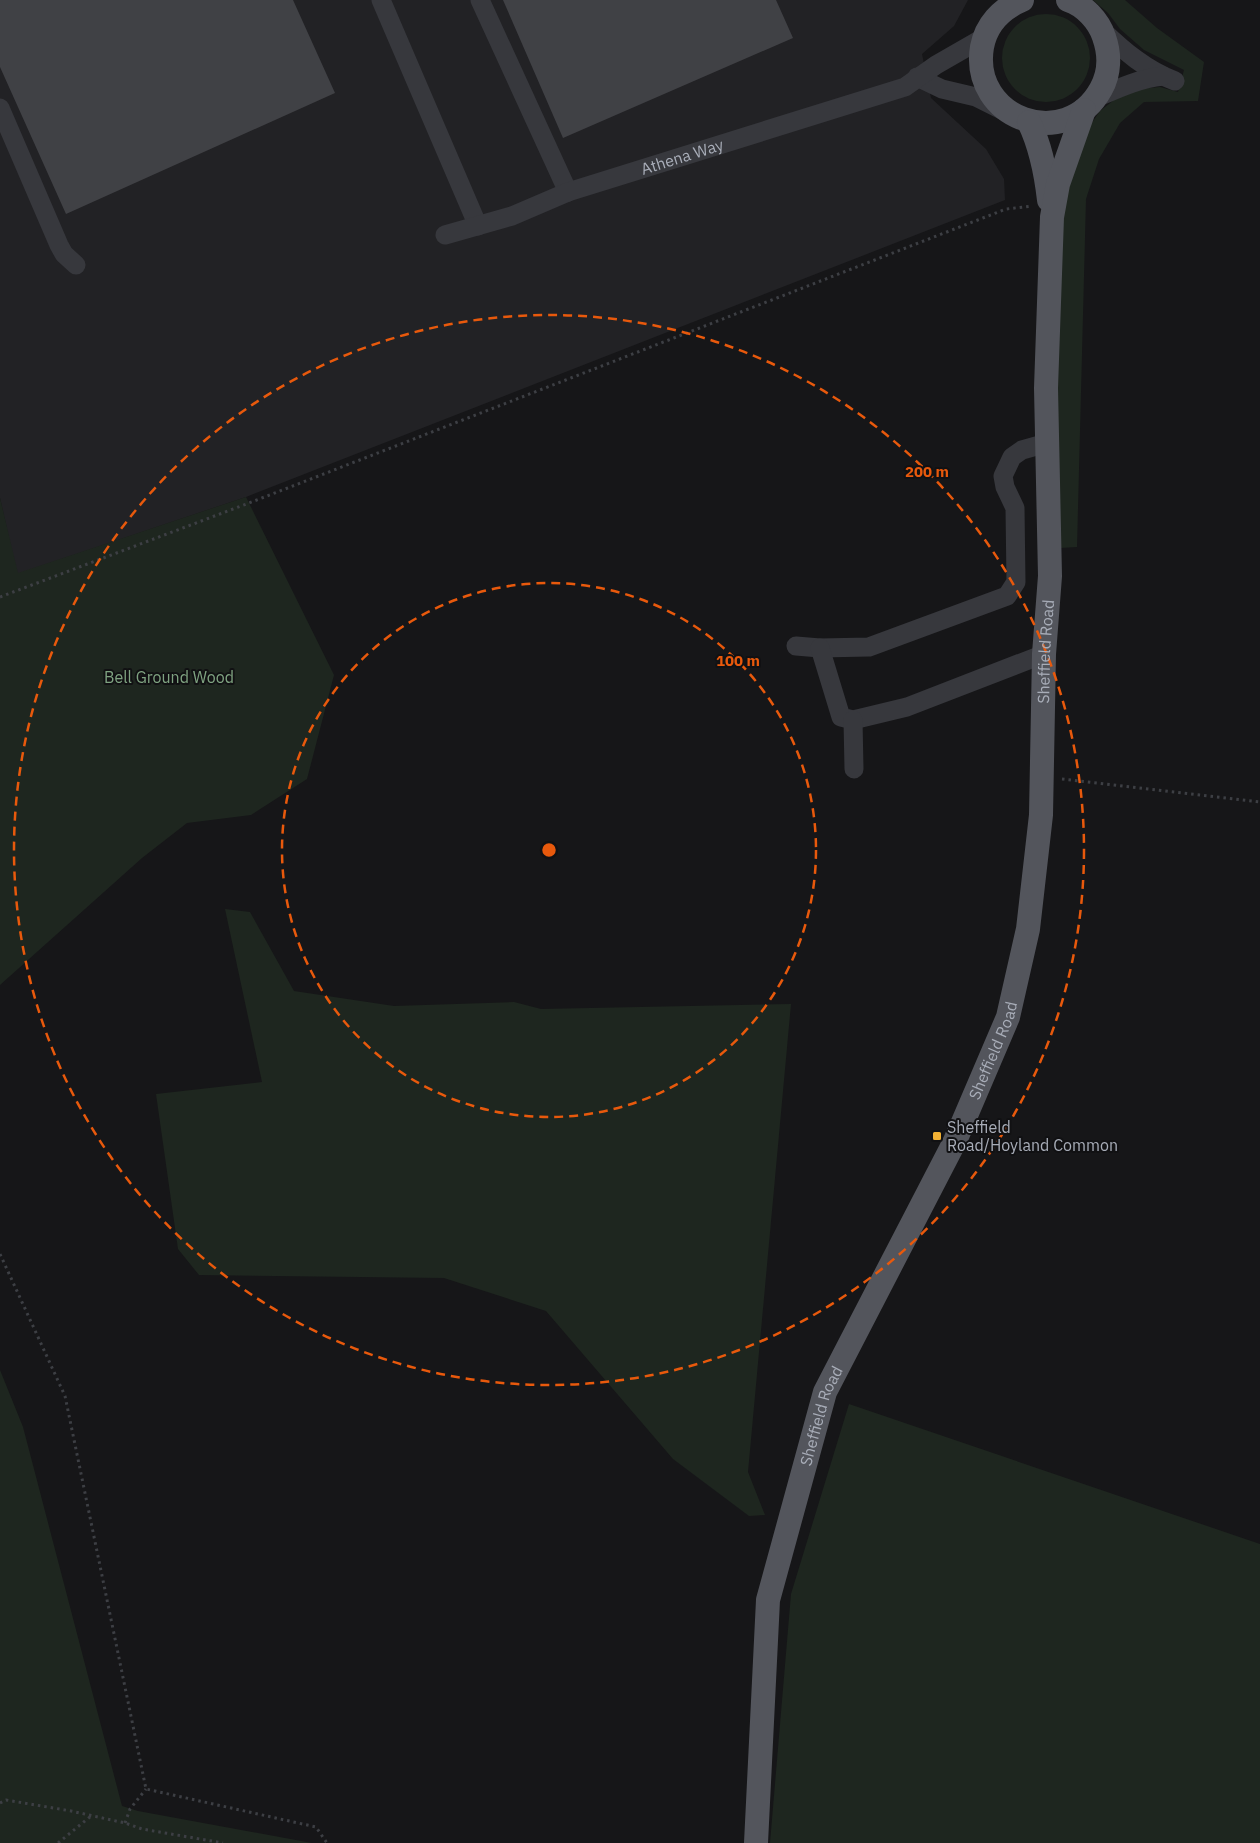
<svg xmlns="http://www.w3.org/2000/svg" width="1260" height="1843" font-family="'IBM Plex Sans',sans-serif">
  <style>
    .built { fill: #222225 }
    .green { fill: #1e261f }
    .building { fill: #404145 }
    .lines { fill: none; stroke-linecap: round; stroke-linejoin: round }
    .path { stroke: #3d3f44; stroke-width: 3; stroke-dasharray: 2.5 4; stroke-linecap: butt }
    .minor { stroke: #37383d; stroke-width: 19 }
    .major { stroke: #53555c; stroke-width: 24 }
    .ring { fill: none; stroke: #e8590c; stroke-width: 2.5; stroke-dasharray: 9 6 }
    .poi-dot { fill: #f2b134; stroke: #111113; stroke-width: 2 }
    .labels { text-anchor: middle; stroke-width: 4; stroke-linejoin: round; paint-order: stroke }
    .street-label { font-size: 16px; fill: #a8adb8; stroke: #111113 }
    .park-label { font-size: 16px; fill: #7fa381; stroke: #111113 }
    .poi-label { font-size: 16px; fill: #a8adb8; stroke: #111113; text-anchor: start }
    .centre { fill: #e8590c; stroke: #111113; stroke-width: 2.5 }
    .ring-label { font-size: 15px; text-anchor: middle; font-weight: bold; fill: #e8590c; stroke: #111113; stroke-width: 4; stroke-linejoin: round; paint-order: stroke }
  </style>
  <rect width="100%" height="100%" fill="#161618"/>
  <!-- built -->
  <path class="built" d="M0,0H968L954,26L922,54L931,98L986,149L1004,179L1005,200L246,497L17,574L0,498Z"/>
  <!-- green -->
  <path class="green" d="M1093,0H1125L1157,28L1204,62L1198,101L1144,102L1120,123L1099,159L1086,199L1077,547L1060,548L1056,424L1058,208L1089,127L1100,111L1114,100L1139,89L1160,87L1178,92L1184,70L1144,50L1120,29L1108,13Z
    M1002 58a44 44 0 1 1 88 0a44 44 0 1 1-88 0Z
    M246,497L334,675L307,779L251,815L187,823L142,858L0,985V498L18,573Z
    M225,909L250,912L294,991L394,1006L514,1002L541,1009L791,1004L748,1472L765,1515L749,1516L673,1459L546,1311L444,1278L199,1275L178,1249L156,1094L262,1082Z
    M0,1370L23,1427L122,1806L138,1811L312,1843H0Z
    M849,1404L1260,1544V1843H770L791,1594Z"/>
  <!-- building -->
  <path class="building" d="M0,0H293L335,93L66,214L0,67Z
    M503,0H776L793,38L563,138Z"/>
  <g class="lines">
    <!-- path -->
    <path class="path" d="M0,597L249,503L1006,209L1032,206
      M1062,779L1260,802
      M0,1254L65,1396L146,1789L316,1827L327,1843
      M0,1803L6,1800L71,1811L125,1823L142,1829L223,1843
      M125,1823L130,1809L146,1789
      M58,1843L91,1816"/>
    <!-- minor -->
    <g class="minor">
      <path d="M381,0L478,226"/>
      <path d="M480,0L568,192"/>
      <path d="M1102,30C1124,51 1146,70 1175,81"/>
      <path d="M917,77L942,89L976,97L1004,111"/>
      <path d="M1096,98C1119,88 1138,79 1163,76"/>
      <path d="M0,108L59,245L64,254L76,265"/>
      <path id="s1" d="M445,235L512,216L568,192L905,87L936,65L983,38"/>
      <path d="M796,646L820,648L869,647L1007,596L1016,582L1015,508L1005,487L1003,476L1012,457L1022,450L1047,443"/>
      <path d="M820,648L841,717L853,720L907,707L1044,654"/>
      <path d="M853,720L854,769"/>
    </g>
    <!-- major -->
    <g class="major">
      <path d="M1022,0C1001,9 986,25 982,47C970,119 1066,153 1101,89C1110,73 1110,54 1104,37C1099,21 1084,5 1068,0"/>
      <path d="M1029,122C1041,147 1046,173 1049,200"/>
      <path id="s2" d="M756,1843L768,1600L825,1392L955,1141L1008,1017L1028,929L1041,815L1044,654L1050,576L1046,388L1052,217L1058,184L1084,110"/>
    </g>
  </g>
  <!-- distance rings -->
  <g class="ring">
    <circle cx="549" cy="850" r="267"/>
    <circle cx="549" cy="850" r="535"/>
  </g>
  <!-- markers -->
  <rect class="poi-dot" x="932" y="1131" width="10" height="10" rx="2.5"/>
  <g class="labels">
    <!-- street labels -->
    <g class="street-label">
      <text dy="6" stroke="none"><textPath href="#s1" startOffset="250">Athena Way</textPath></text>
      <text dy="6" stroke="none"><textPath href="#s2" startOffset="1245">Sheffield Road</textPath></text>
      <text dy="6" stroke="none"><textPath href="#s2" startOffset="840">Sheffield Road</textPath></text>
      <text dy="6" stroke="none"><textPath href="#s2" startOffset="435">Sheffield Road</textPath></text>
    </g>
    <!-- park labels -->
    <g class="park-label">
      <text x="169" y="683">Bell Ground Wood</text>
    </g>
    <!-- poi labels -->
    <g class="poi-label">
      <text x="947" y="1133">Sheffield<tspan x="947" dy="18">Road/Hoyland Common</tspan></text>
    </g>
  </g>
  <circle cx="549" cy="850" r="8" class="centre"/>
  <g class="ring-label">
    <text x="927" y="477">200 m</text>
    <text x="738" y="666">100 m</text>
  </g>
</svg>
